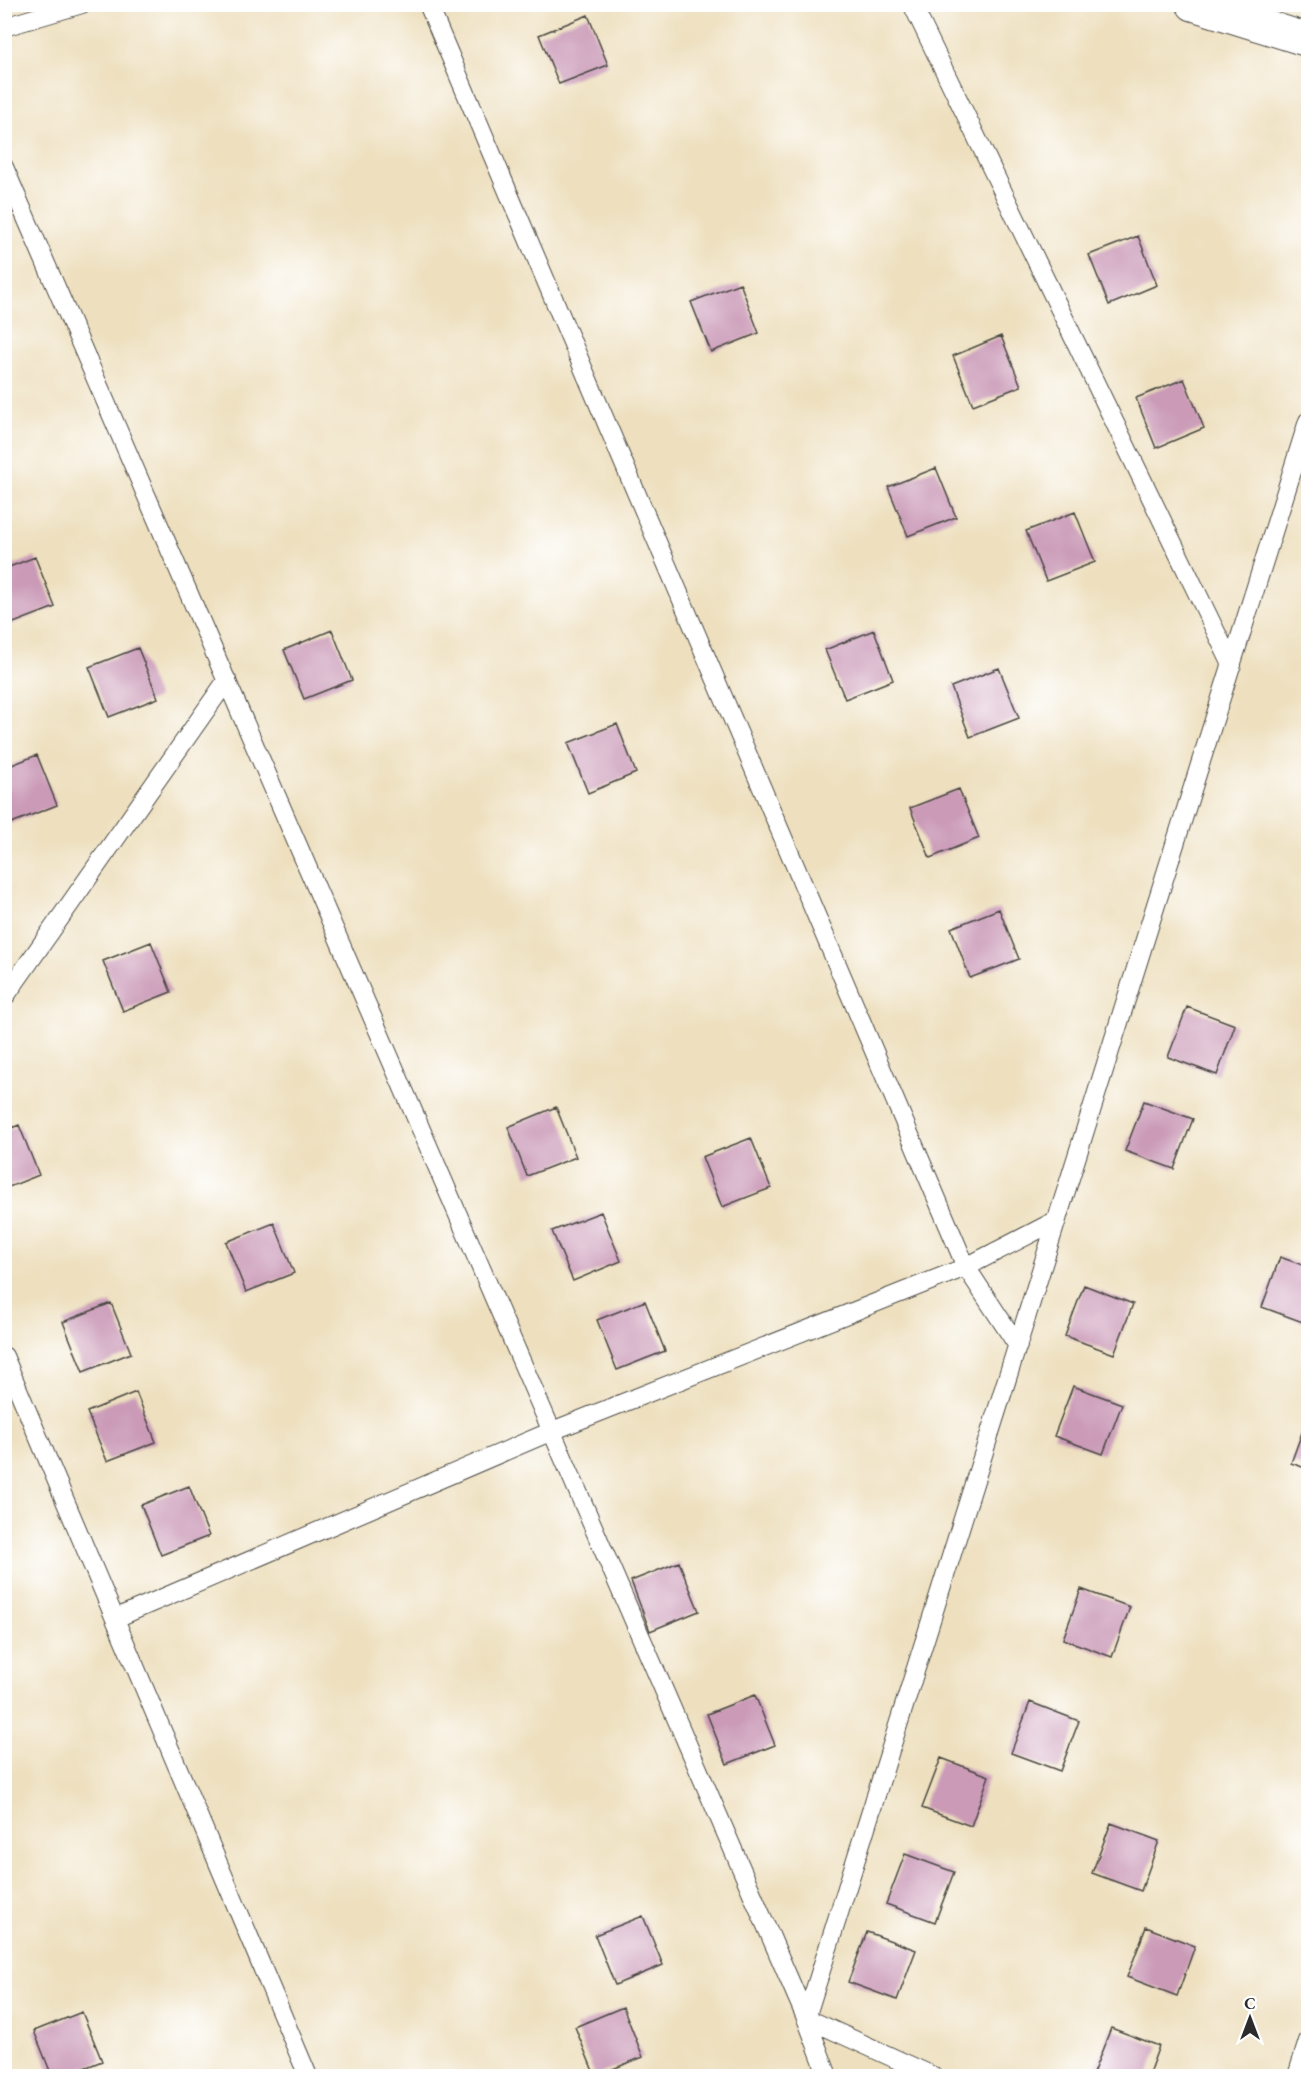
<svg xmlns="http://www.w3.org/2000/svg" width="1313" height="2081" font-family="'EB Garamond',serif">
  <style>
    .building { fill: #ca9ab7 }
    .lines { fill: none; stroke-linecap: round; stroke-linejoin: round }
    .service-casing { stroke: #484641; stroke-width: 20 }
    .minor-casing { stroke: #484641; stroke-width: 35 }
    .service { stroke: #fff; stroke-width: 18 }
    .minor { stroke: #fff; stroke-width: 33 }
  </style>
  <rect width="100%" height="100%" fill="#fff"/>
  <filter id="ink" filterUnits="userSpaceOnUse"><feTurbulence type="fractalNoise" baseFrequency=".0167" numOctaves="2"/><feDisplacementMap in="SourceGraphic" scale="12" xChannelSelector="R" yChannelSelector="G"/><feConvolveMatrix kernelMatrix="1 2 1 2 8 2 1 2 1" color-interpolation-filters="sRGB"/></filter>
  <filter id="wash" filterUnits="userSpaceOnUse"><feTurbulence type="fractalNoise" baseFrequency=".008" numOctaves="4" result="noise"/><feDisplacementMap in="SourceGraphic" scale="24" xChannelSelector="R" yChannelSelector="G"/><feGaussianBlur stdDeviation="1.35" result="paint"/><feColorMatrix in="noise" values="0 0 0 0 0 0 0 0 0 0 0 0 0 0 0 0 0 1.4 0 .05"/><feComposite in="paint" operator="in"/></filter>
  <g filter="url(#wash)">
    <rect width="100%" height="100%" fill="#eee0bf"/>
    <g id="blocks">
      <!-- building -->
      <path class="building" d="M588,15L608,65L559,84L539,35Z
        M1138,236L1157,285L1109,305L1089,255Z
        M740,283L759,333L711,352L691,302Z
        M1001,336L1021,386L973,405L953,356Z
        M1184,379L1204,428L1156,448L1136,398Z
        M936,468L956,517L908,536L888,487Z
        M1075,512L1095,562L1046,581L1026,531Z
        M35,557L55,607L6,626L4,569Z
        M332,630L352,680L304,699L284,650Z
        M874,630L893,680L845,699L825,650Z
        M138,648L158,698L109,717L89,667Z
        M999,668L1019,718L970,737L951,687Z
        M617,724L636,773L588,793L568,743Z
        M37,755L57,805L9,824L4,813V768Z
        M959,789L979,838L930,858L910,808Z
        M999,909L1019,959L970,978L951,928Z
        M151,942L171,992L123,1011L103,961Z
        M1187,1007L1235,1025L1217,1075L1168,1057Z
        M1144,1101L1193,1119L1174,1169L1125,1151Z
        M556,1107L576,1157L527,1176L508,1127Z
        M19,1125L39,1175L4,1189V1131Z
        M751,1138L771,1188L722,1207L702,1157Z
        M601,1212L621,1261L573,1281L552,1231Z
        M274,1223L294,1273L246,1292L226,1242Z
        M1280,1257L1308,1267V1324L1262,1307Z
        M1084,1285L1133,1304L1114,1354L1065,1336Z
        M645,1301L665,1351L617,1370L597,1320Z
        M111,1303L131,1353L83,1372L63,1322Z
        M1073,1386L1122,1404L1103,1454L1054,1436Z
        M136,1392L156,1442L107,1461L87,1412Z
        M1308,1416V1469L1291,1463Z
        M189,1486L209,1536L161,1555L141,1505Z
        M679,1562L699,1611L650,1631L631,1581Z
        M1081,1589L1130,1607L1112,1657L1063,1639Z
        M755,1695L775,1745L727,1764L707,1714Z
        M1030,1702L1079,1721L1060,1771L1011,1753Z
        M941,1758L989,1776L971,1826L922,1808Z
        M1111,1823L1159,1841L1141,1891L1092,1873Z
        M905,1854L954,1872L935,1922L886,1904Z
        M643,1916L663,1965L615,1985L595,1935Z
        M1146,1927L1195,1946L1177,1996L1127,1977Z
        M867,1932L916,1950L897,2000L848,1982Z
        M623,2007L643,2057L595,2076L575,2027Z
        M82,2012L102,2061L64,2076H52L34,2031Z
        M1111,2028L1159,2046L1148,2076H1092Z"/>
    </g>
  </g>
  <g filter="url(#ink)">
    <use href="#blocks" fill-opacity="0" stroke="#484641" stroke-width="1.5"/>
    <g class="lines">
      <!-- service casing -->
      <g class="service-casing">
        <path id="service" d="M428,4L966,1267L1018,1346
          M912,4L1232,665
          M4,27L82,4
          M4,167L806,2018L933,2076
          M4,998L227,680
          M4,1356L308,2076
          M116,1618L552,1431L966,1267L1057,1220
          M828,2076L806,2018L1308,421
          M1297,2076L1308,2041"/>
      </g>
      <!-- minor casing -->
      <g class="minor-casing">
        <path id="minor" d="M1193,4L1308,40"/>
      </g>
      <!-- service -->
      <use href="#service" class="service"/>
      <!-- minor -->
      <use href="#minor" class="minor"/>
    </g>
  </g>
  <!-- margin -->
  <rect width="1313" height="2081" fill="none" stroke="#fff" stroke-width="24"/>
  <!-- north arrow -->
  <g transform="translate(1250 2018)" stroke="#ffffff" stroke-width="4.5" paint-order="stroke">
  <path d="M0-4.5L10 22L0 15L-10 22Z" fill="#2b2b2b"/>
  <text y="-9" font-size="16" font-weight="bold" text-anchor="middle" fill="#2b2b2b">С</text>
  </g>
</svg>
